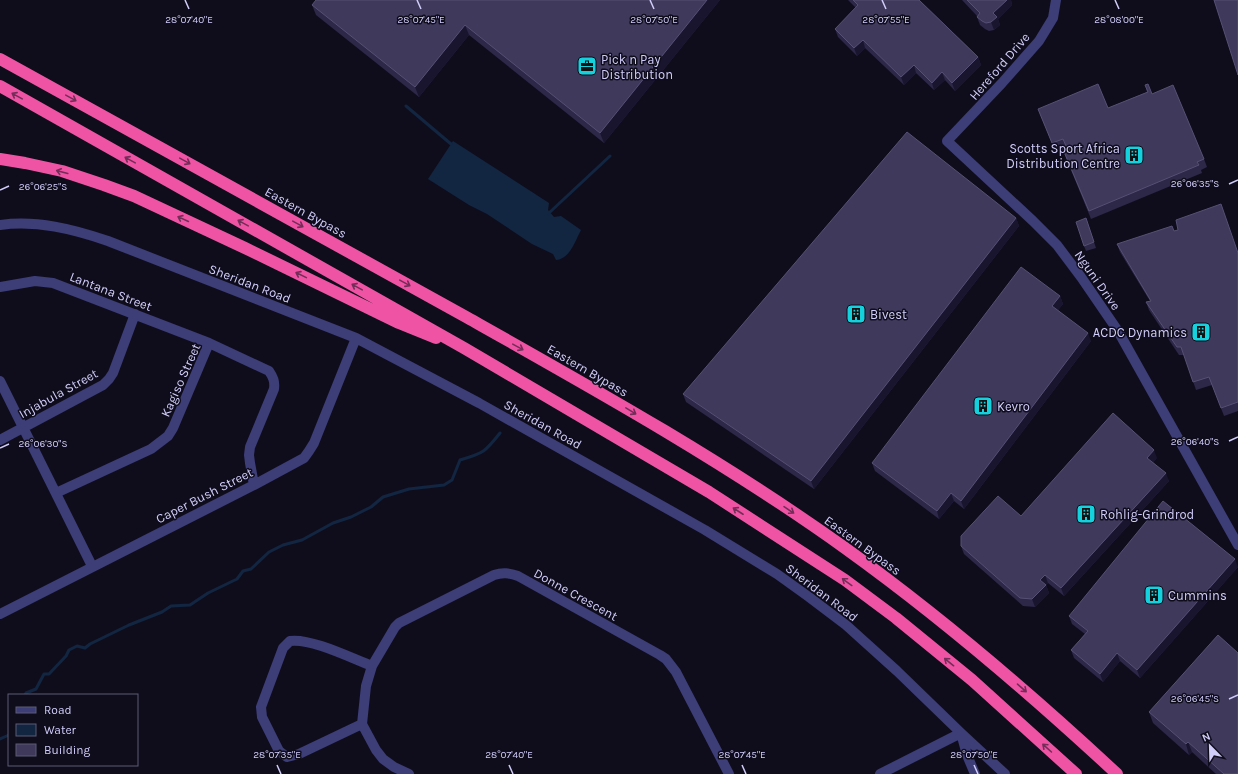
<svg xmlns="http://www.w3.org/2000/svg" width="1238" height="774" font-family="Karla,sans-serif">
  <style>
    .water { fill: #122641 }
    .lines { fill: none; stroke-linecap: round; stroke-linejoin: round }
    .stream { stroke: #122641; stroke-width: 3 }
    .minor { stroke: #3d3d77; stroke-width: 10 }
    .highway { stroke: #ef54a4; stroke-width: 12 }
    .wall { fill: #2d2748 }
    .shaded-wall { fill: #1a152f }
    .building { fill: #3f395b; stroke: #565074 }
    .oneway { stroke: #742d59 }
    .ticks { fill: none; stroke: #d1cdfa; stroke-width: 1.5 }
    .labels { text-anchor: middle; stroke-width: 3; stroke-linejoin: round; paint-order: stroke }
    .poi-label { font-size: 13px; fill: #d1cdfa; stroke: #0f0d1c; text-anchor: start }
    .street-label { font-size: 13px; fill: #d1cdfa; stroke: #0f0d1c }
    .ticks-label { font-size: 10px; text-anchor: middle; fill: #d1cdfa; stroke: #0f0d1c; stroke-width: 3; stroke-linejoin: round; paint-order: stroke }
  </style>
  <rect width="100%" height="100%" fill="#0f0d1c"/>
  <!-- water -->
  <path class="water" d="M453,141L549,203L548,210L554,217L561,216L581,230C575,241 570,259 556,260L553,254L532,244L487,214L469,205L428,179Z"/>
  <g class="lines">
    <!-- stream -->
    <path class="stream" d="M406,106L451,144
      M550,212L610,156
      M25,695L26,693L36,689L44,674H49L66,656L69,650L77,646L85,648L90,644L129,625L162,612L171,606L190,605L208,593L237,579L243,571L251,569L269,552L283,545L302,540L333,523L351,517L371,507L383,497L409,489L444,485L452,480L460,460C484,453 485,452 500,433
      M0,739L9,735"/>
    <!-- minor -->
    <path class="minor" d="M1056,0L1053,18L1039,41L1002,83L947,141L1033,221L1057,245L1081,277L1118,331L1238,545
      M0,225C37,220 73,229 108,241L356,338L479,403L705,530L777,574L809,597L846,625L897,671L961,733L1005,774
      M0,287L35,281L53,283L209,343L269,371C273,377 275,381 274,389L250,447L249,455L250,463L254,485
      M0,381L92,566
      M0,440L103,385L109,379L113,373L135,314
      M56,493L151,449L168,436L173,428L209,343
      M0,614L254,485L304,458L309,451L314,443L356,338
      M362,724L299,754L287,757L279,751L262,717L261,707L283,648L290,641C311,638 351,658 372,666
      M409,774L394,767L383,759L376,750L362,724L366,686L372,666L395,627L399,623L494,575C503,572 509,573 518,576L660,655L666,659L676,672L729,774
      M880,774L961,733L967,755L975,774"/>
    <!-- highway -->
    <path class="highway" d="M0,59C156,145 312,231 468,318C596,390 725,462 845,548C941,617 1031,694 1117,774
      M0,86L464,348L709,492L845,580L896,618L972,680L1076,774
      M0,159L25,163L62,171L104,185L134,196L245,248L399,323L436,338"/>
  </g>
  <!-- wall -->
  <path class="wall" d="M316,0H720L604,143L469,35L419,97L316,15L312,5Z
    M848,0H919L978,57L981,65L955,91L945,80L934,90L916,73L904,85L865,48L857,56L838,37L835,29L856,8Z
    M962,0H1011L1012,5L998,19L1000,25L994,30L989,31L985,29L980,25L977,17V16Z
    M1145,85L1204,159L1207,167L1201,170L1202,173L1091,219L1062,148L1055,151L1038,109L1108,108L1147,92Z
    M1016,218L1019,226L814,489L686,402L683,394Z
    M1086,218L1096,248L1086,251L1084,246Z
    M1174,231L1238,253V411L1224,416L1212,385L1196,390L1184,355H1179L1149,310L1146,302L1150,301L1120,252L1117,244Z
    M1060,296L1063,304L1058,310L1091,341L964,509L954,501L939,519L875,471L872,463Z
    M1157,458L1153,462L1169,481L1064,596L1048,583L1046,585L1049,593L1035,607L1023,606L964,554L961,546L1021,516Z
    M1238,567L1140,678L1120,661L1103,682L1074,658L1071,650L1085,634L1072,624L1069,616Z
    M1149,712L1238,774H1216L1192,752L1189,755L1153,723Z"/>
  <!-- shaded-wall -->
  <path class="shaded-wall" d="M707,0H720L604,143L600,133Z
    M1007,0H1011L1012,5L998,19L1000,25L994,30L991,22L993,13Z
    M465,25L469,35L419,97L415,87Z
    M863,40L865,48L857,56L854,48Z
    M978,57L981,65L955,91L952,83Z
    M914,65L916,73L904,85L901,77Z
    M942,72L945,80L934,90L932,83Z
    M1016,218L1019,226L814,489L811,481Z
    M1060,296L1063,304L1055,314L1052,306Z
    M1088,333L1091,341L964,509L961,501Z
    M1154,450L1157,458L1150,466L1147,458Z
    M1166,473L1169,481L1064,596L1061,588Z
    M951,493L954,501L939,519L937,511Z
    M1235,559L1238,567L1140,678L1137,670Z
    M1045,575L1048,583L1043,588L1040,580Z
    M1046,585L1049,593L1035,607L1032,599Z
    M1117,653L1120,661L1103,682L1100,674Z
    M1188,742L1192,752L1189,755L1186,744Z"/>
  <!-- building -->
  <path class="building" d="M316,0H707L600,133L465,25L415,87L312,5Z
    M853,0H919L978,57L952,83L942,72L932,83L914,65L901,77L863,40L854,48L835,29L858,5Z
    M967,0H1007L993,13L997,17L991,22L986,23L982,21L977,17L980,13Z
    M1214,0H1238V75Z
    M1098,84L1108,108L1148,92L1145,85L1148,84L1152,94L1173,85L1204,159L1197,162L1199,165L1089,211L1062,147L1066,146L1063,139L1052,143L1038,109Z
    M907,132L1016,218L811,481L683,394Z
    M1221,204L1238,253V402L1221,408L1209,377L1193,382L1181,347H1177L1146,302L1151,301L1117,244L1172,226L1174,231L1178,230L1176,220Z
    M1086,218L1094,242L1084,246L1076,222Z
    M1021,267L1060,296L1052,306L1088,333L961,501L951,493L937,511L872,463Z
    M1113,413L1154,450L1147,458L1166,473L1061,588L1045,575L1040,580L1046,585L1032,599L1020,598L961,546V536L998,496L1021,516Z
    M1163,501L1235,559L1137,670L1117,653L1100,674L1071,650L1088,631L1069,616Z
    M1218,635L1238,653V774H1224L1188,742L1186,744L1149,712Z"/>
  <!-- one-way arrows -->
  <defs><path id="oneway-shaft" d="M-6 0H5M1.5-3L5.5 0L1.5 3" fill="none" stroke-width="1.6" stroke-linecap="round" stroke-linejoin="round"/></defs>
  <g class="oneway">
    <use href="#oneway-shaft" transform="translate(17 96) rotate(-151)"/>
    <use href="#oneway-shaft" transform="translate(71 98) rotate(29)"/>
    <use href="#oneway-shaft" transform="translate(130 160) rotate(-151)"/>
    <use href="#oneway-shaft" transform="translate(185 161) rotate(29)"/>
    <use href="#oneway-shaft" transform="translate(62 172) rotate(-165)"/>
    <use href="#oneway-shaft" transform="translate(183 219) rotate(-155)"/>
    <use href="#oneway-shaft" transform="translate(243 223) rotate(-151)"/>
    <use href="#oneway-shaft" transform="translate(298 224) rotate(29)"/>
    <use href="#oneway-shaft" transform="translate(301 275) rotate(-154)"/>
    <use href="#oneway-shaft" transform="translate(405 283) rotate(29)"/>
    <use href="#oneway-shaft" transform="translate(357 287) rotate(-151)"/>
    <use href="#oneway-shaft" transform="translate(518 347) rotate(29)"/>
    <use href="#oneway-shaft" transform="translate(631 411) rotate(31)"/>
    <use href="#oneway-shaft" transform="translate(789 510) rotate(34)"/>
    <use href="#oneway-shaft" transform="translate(738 511) rotate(-147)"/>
    <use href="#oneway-shaft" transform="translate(847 582) rotate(-144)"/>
    <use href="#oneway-shaft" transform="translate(949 662) rotate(-141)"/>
    <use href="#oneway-shaft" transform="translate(1022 688) rotate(41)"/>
    <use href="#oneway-shaft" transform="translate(1047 748) rotate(-138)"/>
  </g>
  <!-- ticks -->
  <path class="ticks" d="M185,0L189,9M417,0L421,9M650,0L654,9M882,0L886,9M1115,0L1119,9M1229,184L1238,180M0,190L9,186M1229,441L1238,437M0,448L9,444M1229,699L1238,695M277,765L281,774M509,765L513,774M742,765L746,774M974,765L978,774"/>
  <!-- icons -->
  <defs>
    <g id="office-square" transform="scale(1)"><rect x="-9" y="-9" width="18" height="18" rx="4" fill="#15d1de" stroke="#0f0d1c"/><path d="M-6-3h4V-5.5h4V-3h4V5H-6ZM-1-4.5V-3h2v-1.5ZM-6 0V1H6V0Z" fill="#111"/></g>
    <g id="building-square" transform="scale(1)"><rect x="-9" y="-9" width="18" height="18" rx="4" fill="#15d1de" stroke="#0f0d1c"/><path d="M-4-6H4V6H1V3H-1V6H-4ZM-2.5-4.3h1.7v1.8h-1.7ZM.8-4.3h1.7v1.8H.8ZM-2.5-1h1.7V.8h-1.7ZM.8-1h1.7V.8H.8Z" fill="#111"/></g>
  </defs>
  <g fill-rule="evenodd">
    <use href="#office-square" x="587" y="66"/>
    <use href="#building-square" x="1134" y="155"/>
    <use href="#building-square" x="856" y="314"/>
    <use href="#building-square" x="1201" y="332"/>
    <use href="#building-square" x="983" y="406"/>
    <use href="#building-square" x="1086" y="514"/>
    <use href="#building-square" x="1154" y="595"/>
  </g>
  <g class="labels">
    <!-- poi labels -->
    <g class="poi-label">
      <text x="601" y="64">Pick n Pay<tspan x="601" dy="15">Distribution</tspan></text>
      <text x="1120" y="153" text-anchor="end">Scotts Sport Africa<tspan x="1120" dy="15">Distribution Centre</tspan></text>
      <text x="870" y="319">Bivest</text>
      <text x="1187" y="337" text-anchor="end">ACDC Dynamics</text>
      <text x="997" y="411">Kevro</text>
      <text x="1100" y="519">Rohlig-Grindrod</text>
      <text x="1168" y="600">Cummins</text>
    </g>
    <!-- street labels -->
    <g class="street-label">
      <text transform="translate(999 66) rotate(-49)" y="5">Hereford Drive</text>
      <text transform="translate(306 212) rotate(29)" y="5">Eastern Bypass</text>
      <text transform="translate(1098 280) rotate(55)" y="5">Nguni Drive</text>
      <text transform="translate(250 283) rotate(21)" y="5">Sheridan Road</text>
      <text transform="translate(111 291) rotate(21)" y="5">Lantana Street</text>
      <text transform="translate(588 370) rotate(30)" y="5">Eastern Bypass</text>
      <text transform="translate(180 380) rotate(-66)" y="5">Kagiso Street</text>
      <text transform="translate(58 393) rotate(-29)" y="5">Injabula Street</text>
      <text transform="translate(543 424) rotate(29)" y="5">Sheridan Road</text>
      <text transform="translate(204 495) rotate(-27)" y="5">Caper Bush Street</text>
      <text transform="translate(863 545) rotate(36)" y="5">Eastern Bypass</text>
      <text transform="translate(822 592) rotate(37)" y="5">Sheridan Road</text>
      <text transform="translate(576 594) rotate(29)" y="5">Donne Crescent</text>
    </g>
  </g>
  <g class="ticks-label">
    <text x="189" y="23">28°07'40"E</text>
    <text x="421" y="23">28°07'45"E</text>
    <text x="654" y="23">28°07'50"E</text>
    <text x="886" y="23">28°07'55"E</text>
    <text x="1119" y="23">28°08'00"E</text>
    <text x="1195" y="187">26°06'35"S</text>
    <text x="43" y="190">26°06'25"S</text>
    <text x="1195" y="445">26°06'40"S</text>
    <text x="43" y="447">26°06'30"S</text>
    <text x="1195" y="702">26°06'45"S</text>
    <text x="277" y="758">28°07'35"E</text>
    <text x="509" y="758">28°07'40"E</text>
    <text x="742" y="758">28°07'45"E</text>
    <text x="974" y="758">28°07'50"E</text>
  </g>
  <!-- legend -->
  <rect x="8" y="694" width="130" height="72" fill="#0f0d1c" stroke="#5d5a75"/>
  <rect x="16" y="707" width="20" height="6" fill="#3d3d77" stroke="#5d5a75"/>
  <text x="44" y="714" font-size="12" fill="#d1cdfa">Road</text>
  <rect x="16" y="724" width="20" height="12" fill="#122641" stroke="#5d5a75"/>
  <text x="44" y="734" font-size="12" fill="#d1cdfa">Water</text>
  <rect x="16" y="744" width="20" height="12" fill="#3f395b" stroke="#5d5a75"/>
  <text x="44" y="754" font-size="12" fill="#d1cdfa">Building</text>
  <!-- north arrow -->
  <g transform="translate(1210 746) rotate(337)" stroke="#0f0d1c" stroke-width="3" paint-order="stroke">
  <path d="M0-3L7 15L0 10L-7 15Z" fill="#d1cdfa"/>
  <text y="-6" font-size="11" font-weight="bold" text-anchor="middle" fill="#d1cdfa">N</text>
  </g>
</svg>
